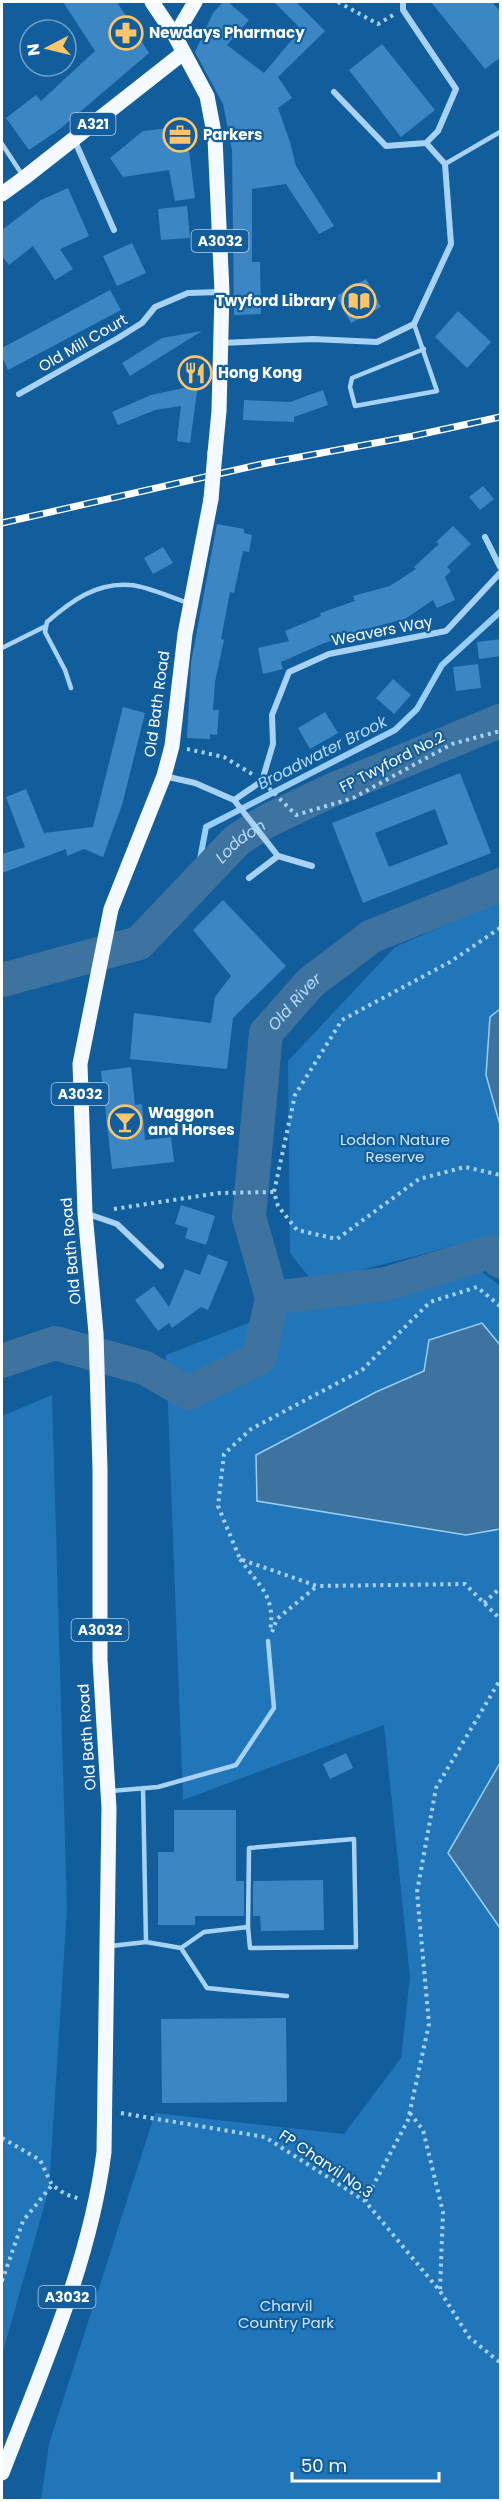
<svg xmlns="http://www.w3.org/2000/svg" width="502" height="2502" font-family="Poppins,sans-serif">
  <style>
    .green { fill: #2176b9 }
    .water { fill: #3e729f; stroke: #99cff7; stroke-width: 1.5 }
    .lines { fill: none; stroke-linecap: round; stroke-linejoin: round }
    .stream { stroke: #99cff7; stroke-width: 6 }
    .river { stroke: #3e729f; stroke-width: 34 }
    .building { fill: #3c86c3; fill-rule: evenodd }
    .path { stroke: #a7d2f4; stroke-width: 4; stroke-dasharray: 3 4.5; stroke-linecap: butt }
    .lane { stroke: #a7d2f4; stroke-width: 4.5 }
    .street { stroke: #a7d2f4; stroke-width: 6 }
    .primary { stroke: #f4faff; stroke-width: 15 }
    .rail-casing { stroke: #fff; stroke-width: 7 }
    .rail { stroke: #125d9c; stroke-width: 4.5; stroke-dasharray: 14; stroke-linecap: butt }
    .primary-bridge { stroke: #f4faff; stroke-width: 15 }
    .labels { text-anchor: middle; stroke-width: 4.5; stroke-linejoin: round; paint-order: stroke }
    .shield { fill: #125d9c; stroke: #b8cee1; stroke-width: 1.5 }
    .shield-label { font-size: 14px; font-weight: bold; fill: #fff }
    .poi-label { font-size: 15px; font-weight: bold; fill: #fff; stroke: #125d9c; text-anchor: start }
    .street-label { font-size: 15px; fill: #fff; stroke: #125d9c }
    .park-label { font-size: 15px; fill: #d0e9fd; stroke: #125d9c }
    .water-label { font-size: 16px; font-style: italic; fill: #b4dbfa; stroke: #125d9c }
  </style>
  <rect width="100%" height="100%" fill="#125d9c"/>
  <!-- green -->
  <path class="green" d="M500,901V1241L487,1236L416,1256L313,1282L290,1253L288,1061L395,947Z
    M477,1268L500,1286V2500H41L49,2444L155,2113L344,2134L401,2058L410,1977L384,1725L183,1800L166,1355L284,1309L384,1301Z
    M52,1395L67,1909L49,2189L2,2355V1416Z"/>
  <!-- water -->
  <path class="water" d="M500,1009V1125L486,1075L490,1017Z
    M482,1323L500,1345V1529L466,1535L257,1501L256,1455L376,1392L424,1371L429,1340Z
    M500,1763V1928L448,1853Z"/>
  <g class="lines">
    <!-- stream -->
    <path class="stream" d="M195,886L206,827L395,730L417,709L442,665L500,612"/>
    <!-- river -->
    <g class="river">
      <path id="s1" d="M2,980L139,943L237,840L267,821L330,791L500,721"/>
      <path d="M272,1298L386,1284L490,1252L500,1261"/>
      <path id="s2" d="M2,1361L55,1343L145,1368L188,1393L259,1358L272,1298L249,1217L266,1033L311,982L372,936L500,885"/>
    </g>
  </g>
  <!-- building -->
  <path class="building" d="M63,2H117L149,53L60,129L29,150L6,118L36,95L41,101L95,51Z
    M223,2H228L249,20L227,45L264,73L301,29L274,2H296L325,31L278,77L292,98L278,108L290,142L296,166L334,226L319,234L286,184L252,189V262H260L261,314L234,315L232,150L223,104L195,52L213,13Z
    M431,2H492L501,12V57L485,69Z
    M382,44L435,110L401,137L349,70Z
    M186,126L195,198L175,201L169,170L123,177L110,158L143,131Z
    M68,188L89,236L60,249L73,269L55,280L33,246L9,265L2,256V230L41,200Z
    M187,206L190,238L161,240L158,209Z
    M132,243L146,273L117,286L103,256Z
    M366,279L381,307L351,323L336,296Z
    M110,290L121,310L8,370L2,357V348Z
    M458,311L491,342L467,368L435,337Z
    M202,331L130,376L122,363L162,338Z
    M198,385L190,443L177,441L181,406L155,410L118,425L112,412L151,395Z
    M323,390L328,405L294,417V422L243,420L244,400L290,402Z
    M483,486L494,499L480,510L469,497Z
    M217,524L244,529V533L252,535L249,552L243,551L234,593L230,592L221,639L224,640L215,682L213,710H219L217,735L210,734V739L187,738L191,663Z
    M453,526L471,544L447,567L451,571L445,577L455,600L437,608L433,600L405,619L362,630L322,644L281,662L283,669L263,674L258,648L289,641L285,631L321,616L320,613L355,601L353,596L390,586L416,569L414,567L439,544L436,542Z
    M163,547L173,563L153,574L144,558Z
    M501,639V656L479,659L477,642Z
    M478,664L481,688L456,691L453,667Z
    M393,679L411,695L394,714L376,698Z
    M123,707L145,713L122,805L103,857L84,849L67,856L66,849L2,873V854L25,847L6,797L26,789L44,833L93,827Z
    M325,712L338,733L310,749L298,728Z
    M460,773L491,853L363,903L332,823ZM435,809L448,844L389,867L375,833Z
    M223,900L286,966L233,1018L227,1069L130,1059L134,1013L211,1023L215,997L231,976L193,930Z
    M131,1067L135,1105L142,1104L145,1140L171,1137L174,1162L112,1169L101,1071Z
    M181,1205L215,1216L206,1245L185,1238L188,1228L175,1224Z
    M208,1254L228,1262L208,1310L201,1307L172,1328L169,1323L158,1331L135,1300L154,1286L169,1307L185,1269L200,1275Z
    M346,1753L353,1768L330,1779L323,1764Z
    M174,1810H236V1881H244V1916H195V1925H158V1852H174Z
    M323,1880L324,1930L261,1931L260,1916H253V1881Z
    M286,2018L287,2102L162,2103L161,2019Z"/>
  <g class="lines">
    <!-- path -->
    <path class="path" d="M338,2L378,24L395,14
      M187,749L224,757L252,774
      M269,788L296,815L353,798L452,744L500,731
      M500,928L450,962L342,1020L295,1095L274,1192L278,1206L297,1230L337,1239L419,1179L465,1167L500,1175
      M114,1209L219,1193L274,1192
      M500,1306L477,1287L430,1302L362,1370L251,1429L224,1454L218,1506L240,1559L317,1586L465,1584L500,1619
      M240,1559C259,1586 276,1596 270,1631
      M484,1603L500,1588
      M272,1632L277,1619L317,1586
      M121,2113L265,2137L365,2201L440,2291L469,2337L498,2361L500,2360
      M410,2113L423,2130L443,2212L440,2290
      M2,2138L40,2160L52,2185L65,2194L80,2199
      M365,2201L408,2120L429,2024L417,1892L436,1788L500,1680
      M2,2281L23,2221L52,2185"/>
    <!-- lane -->
    <path class="lane" d="M2,144L23,176
      M445,164L500,132
      M414,324L437,391L355,406L350,387L352,378L424,349
      M2,648L46,626
      M71,688L65,670L45,632L47,622C71,601 97,582 130,585C147,586 172,598 189,603
      M111,1791L158,1787L236,1765L274,1708L268,1641
      M146,1942L181,1948L207,1988L287,1996
      M111,1946L146,1942L143,1788
      M181,1948L204,1932L248,1927L249,1848L354,1839L356,1947L250,1948L248,1927"/>
    <!-- street -->
    <path class="street" d="M334,92L386,146L426,143L438,131L456,89L403,10V2
      M74,139L114,230
      M221,343L313,339L377,342L414,324L451,244L445,164L426,143
      M19,394L118,338L142,323L155,307L188,293L220,292
      M485,537L500,567
      M164,776L195,783L234,800L262,781L273,744L272,715L289,672L329,654L446,631L500,573
      M234,800L278,856
      M278,856L312,866
      M249,878L278,856
      M85,1213L117,1224L161,1266"/>
    <!-- primary -->
    <path class="primary" d="M152,2L175,36L207,96L215,138L222,292L219,411L215,453
      M175,36L195,2
      M2,194L24,178L183,53
      M2,2473C42,2369 90,2263 104,2152L109,1808L100,1660V1469L96,1333L85,1213L80,1064L111,909L164,776L172,746L185,634L211,499"/>
    <!-- rail casing -->
    <g class="rail-casing">
      <path id="rail" d="M2,523L262,464L413,436L500,417"/>
    </g>
    <!-- rail -->
    <use href="#rail" class="rail"/>
    <!-- primary-bridge -->
    <path class="primary-bridge" d="M211,499L215,453"/>
  </g>
  <!-- icons -->
  <defs>
    <g id="pharmacy-ring" transform="scale(1.725)"><circle r="9.5" fill="#125d9c" stroke="#ffc56a" stroke-width="1.5"/><path d="M-2-6h4v4h4v4h-4v4h-4v-4h-4v-4h4Z" fill="#ffc56a"/></g>
    <g id="office-ring" transform="scale(1.725)"><circle r="9.5" fill="#125d9c" stroke="#ffc56a" stroke-width="1.5"/><path d="M-6-3h4V-5.5h4V-3h4V5H-6ZM-1-4.5V-3h2v-1.5ZM-6 0V1H6V0Z" fill="#ffc56a"/></g>
    <g id="library-ring" transform="scale(1.725)"><circle r="9.5" fill="#125d9c" stroke="#ffc56a" stroke-width="1.5"/><path d="M-6-4Q-3-5.5-.7-3.5V5Q-3 3-6 4ZM6-4Q3-5.5 .7-3.5V5Q3 3 6 4Z" fill="#ffc56a"/></g>
    <g id="restaurant-ring" transform="scale(1.725)"><circle r="9.5" fill="#125d9c" stroke="#ffc56a" stroke-width="1.5"/><path d="M-5-6h1v4h1v-4h1v4h1v-4h1v5L-1.5 .5V6h-2V.5L-5-1ZM5-6V6H3V1.5H1.5Q1.5-4 5-6Z" fill="#ffc56a"/></g>
    <g id="bar-ring" transform="scale(1.725)"><circle r="9.5" fill="#125d9c" stroke="#ffc56a" stroke-width="1.5"/><path d="M-6-5H6L.8 .8V4.5H3.5V6h-7V4.5H-.8V.8Z" fill="#ffc56a"/></g>
  </defs>
  <g fill-rule="evenodd">
    <use href="#pharmacy-ring" x="126" y="33"/>
    <use href="#office-ring" x="180" y="135"/>
    <use href="#library-ring" x="359" y="301"/>
    <use href="#restaurant-ring" x="195" y="373"/>
    <use href="#bar-ring" x="125" y="1122"/>
  </g>
  <g class="labels">
    <!-- shield labels -->
    <g class="shield">
      <rect x="70.5" y="113" width="45" height="22" rx="4.5"/>
      <rect x="191.5" y="230" width="57" height="22" rx="4.5"/>
      <rect x="51.5" y="1083" width="57" height="22" rx="4.5"/>
      <rect x="71.5" y="1619" width="57" height="22" rx="4.5"/>
      <rect x="38.5" y="2286" width="57" height="22" rx="4.5"/>
    </g>
    <g class="shield-label">
      <text x="93" y="129">A321</text>
      <text x="220" y="246">A3032</text>
      <text x="80" y="1099">A3032</text>
      <text x="100" y="1635">A3032</text>
      <text x="67" y="2302">A3032</text>
    </g>
    <!-- poi labels -->
    <g class="poi-label">
      <text x="149" y="38">Newdays Pharmacy</text>
      <text x="203" y="140">Parkers</text>
      <text x="336" y="306" text-anchor="end">Twyford Library</text>
      <text x="218" y="378">Hong Kong</text>
      <text x="148" y="1118">Waggon<tspan x="148" dy="17">and Horses</tspan></text>
    </g>
    <!-- street labels -->
    <g class="street-label">
      <text transform="translate(83 343) rotate(-30)" y="5">Old Mill Court</text>
      <text transform="translate(382 631) rotate(-11)" y="5">Weavers Way</text>
      <text transform="translate(157 704) rotate(-82)" y="5">Old Bath Road</text>
      <text transform="translate(392 762) rotate(-27)" y="5">FP Twyford No.2</text>
      <text transform="translate(71 1251) rotate(-95)" y="5">Old Bath Road</text>
      <text transform="translate(87 1737) rotate(-94)" y="5">Old Bath Road</text>
      <text transform="translate(326 2164) rotate(34)" y="5">FP Charvil No.3</text>
    </g>
    <!-- park labels -->
    <g class="park-label">
      <text x="395" y="1145">Loddon Nature<tspan x="395" dy="17">Reserve</tspan></text>
      <text x="286" y="2311">Charvil<tspan x="286" dy="17">Country Park</tspan></text>
    </g>
    <!-- water labels -->
    <g class="water-label">
      <text transform="translate(322 752) rotate(-27)" y="6">Broadwater Brook</text>
      <text dy="6" stroke="none"><textPath href="#s1" startOffset="286">Loddon</textPath></text>
      <text dy="6" stroke="none"><textPath href="#s2" startOffset="651">Old River</textPath></text>
    </g>
  </g>
  <!-- border -->
  <rect width="502" height="2502" fill="none" stroke="#ffffff" stroke-width="6"/>
  <!-- north arrow -->
  <g transform="translate(48 48) rotate(263)"><circle r="28" fill="#125d9c" stroke="#719ec4" stroke-width="1.5"/>
  <path d="M0-4.5L10 22L0 15L-10 22Z" fill="#ffc56a"/>
  <text y="-9" font-size="16" font-weight="bold" text-anchor="middle" fill="#ffffff">N</text>
  </g>
  <!-- scale -->
  <path d="M292 2472v9h147v-9" fill="none" stroke="#ffffff" stroke-width="3"/>
  <text x="301" y="2472" font-size="18" fill="#ffffff" stroke="#125d9c" stroke-width="4.5" paint-order="stroke">50 m</text>
</svg>
